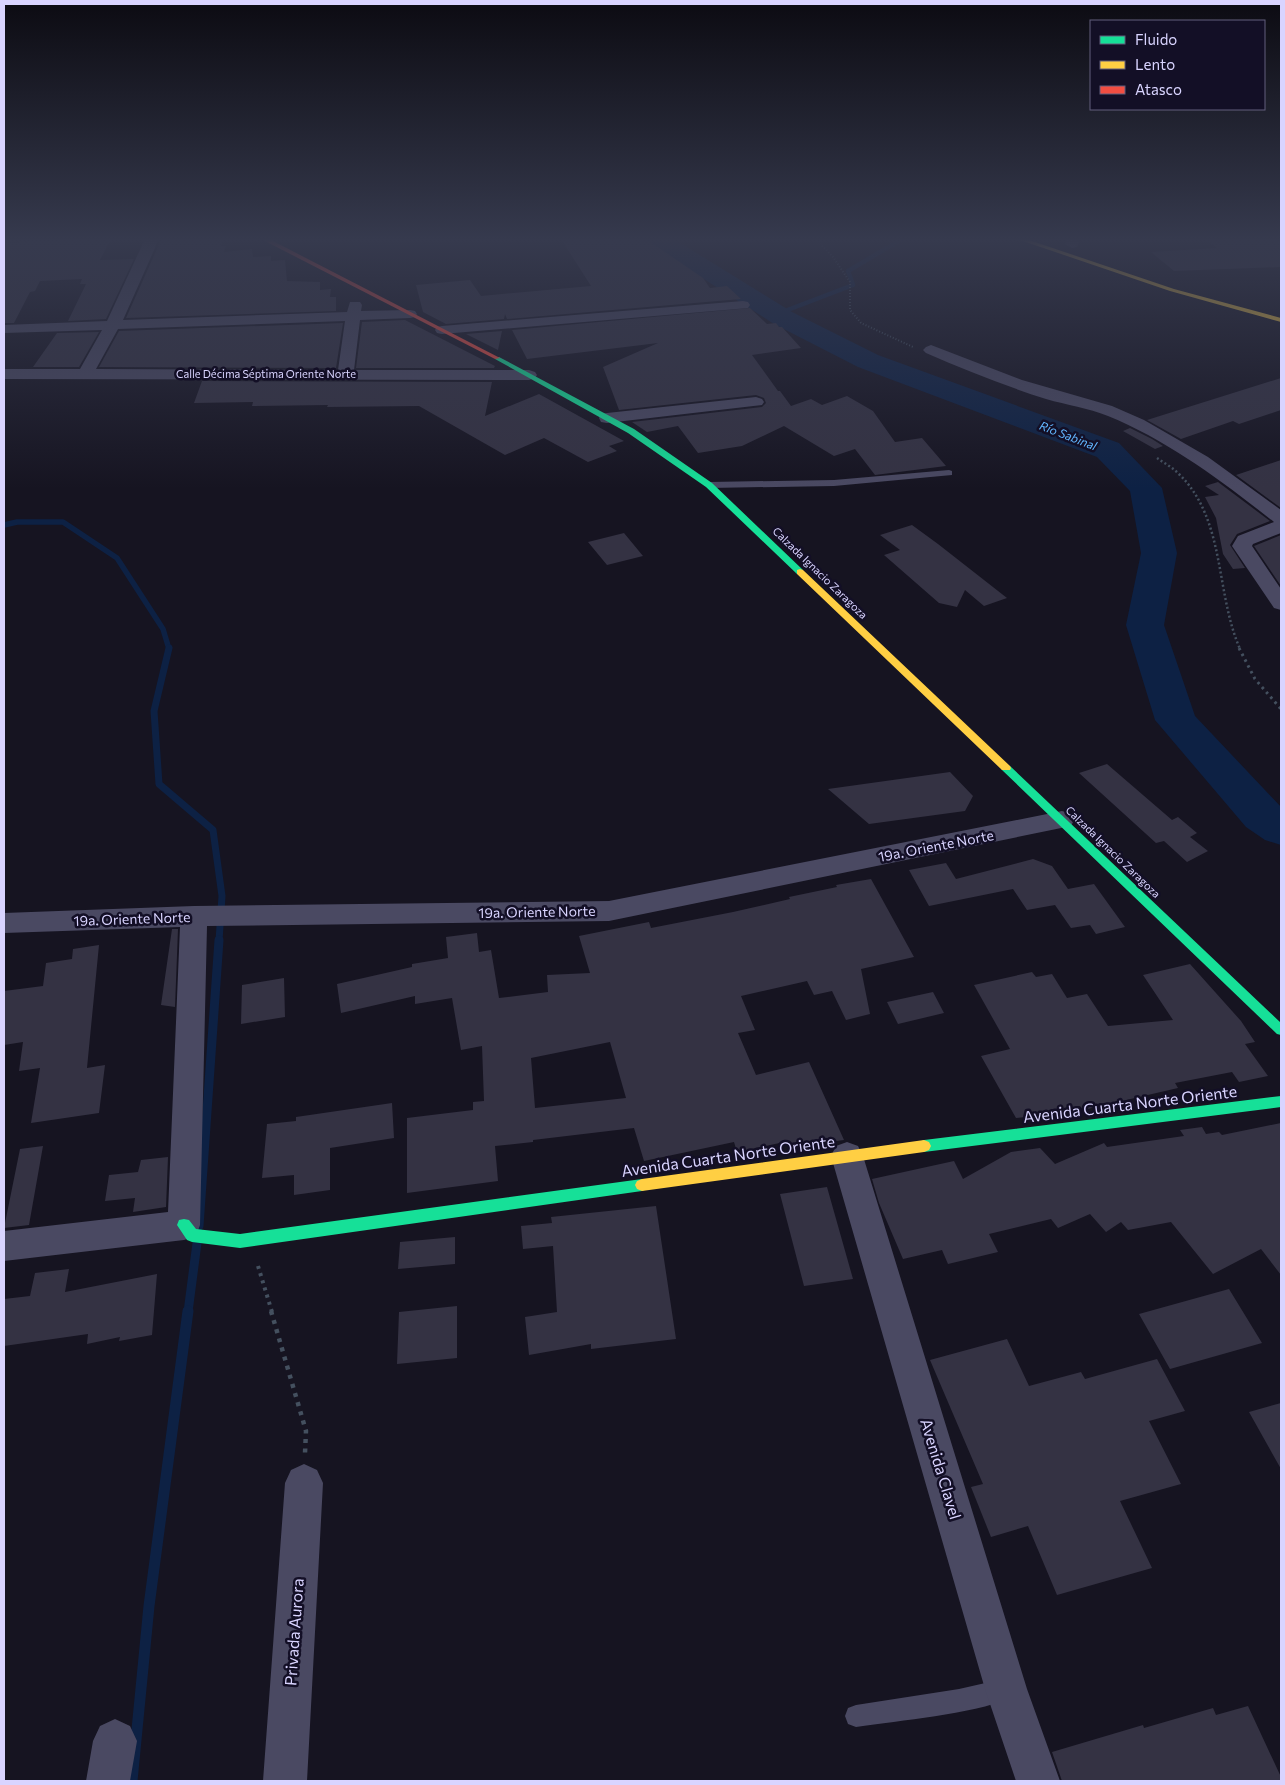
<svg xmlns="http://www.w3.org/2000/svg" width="1285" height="1785" font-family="Commissioner,sans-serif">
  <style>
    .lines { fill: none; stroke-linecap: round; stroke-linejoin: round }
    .stream-far4 { stroke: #0d2144; stroke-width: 4.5 }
    .stream-far3 { stroke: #0d2144; stroke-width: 5.5 }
    .stream-far2 { stroke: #0d2144; stroke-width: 7 }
    .stream-far1 { stroke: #0d2144; stroke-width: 9 }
    .stream { stroke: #0d2144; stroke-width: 11 }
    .river { fill: #0d2144; fill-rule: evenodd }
    .building { fill: #343243; fill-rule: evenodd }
    .path-far4 { stroke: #44505f; stroke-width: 2; stroke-dasharray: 1 2; stroke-linecap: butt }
    .path-far3 { stroke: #44505f; stroke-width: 2.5; stroke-dasharray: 2 2.5; stroke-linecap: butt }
    .path-far2 { stroke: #44505f; stroke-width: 3; stroke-dasharray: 2.5 4; stroke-linecap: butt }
    .path-far1 { stroke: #44505f; stroke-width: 4; stroke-dasharray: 3 4.5; stroke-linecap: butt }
    .path { stroke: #44505f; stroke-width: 4.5; stroke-dasharray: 4 5.5; stroke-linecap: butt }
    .lane { fill: #4a4962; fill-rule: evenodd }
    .street { fill: #4a4962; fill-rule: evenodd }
    .fast { fill: #16e098; fill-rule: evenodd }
    .slow { fill: #ffcf43; fill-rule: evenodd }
    .jam { fill: #f24e42; fill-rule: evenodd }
    .labels { text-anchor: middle; stroke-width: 5; stroke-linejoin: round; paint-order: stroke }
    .far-street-label { font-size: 11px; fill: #d9d4ff; stroke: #130f26 }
    .far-water-label { font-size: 12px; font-style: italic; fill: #62b6ff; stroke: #130f26 }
    .street-label { font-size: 14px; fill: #d9d4ff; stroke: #130f26 }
    .near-street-label { font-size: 16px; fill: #d9d4ff; stroke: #130f26 }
  </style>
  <rect width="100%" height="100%" fill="#161421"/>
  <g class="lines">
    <!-- stream-far4 -->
    <path class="stream-far4" d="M777,314L853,285L848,271L902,239"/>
    <!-- stream-far3 -->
    <path class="stream-far3" d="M4,525L17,522H63L117,558L163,629L169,649"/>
    <!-- stream-far2 -->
    <path class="stream-far2" d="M169,648L154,711L159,784L213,830L222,896L219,941"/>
    <!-- stream-far1 -->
    <path class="stream-far1" d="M199,1226L219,940
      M188,1312L197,1243"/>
    <!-- stream -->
    <path class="stream" d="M132,1781L149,1606L188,1311"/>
    <!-- river -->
    <path class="river" d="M645,239H674L792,312L878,355L1119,443L1162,488L1177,553L1164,625L1195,716L1281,807V845L1265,840L1246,827L1155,720L1126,625L1141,553L1130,491L1097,457L858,367L774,324L649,244Z"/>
  </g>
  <!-- building -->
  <path class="building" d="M80,239H111L100,260L134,259L106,319L68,321L86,284H80L82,279L40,281L35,291L30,292L14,323H4V243Z
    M223,239L221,246H226L224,252L252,249L253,257L271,256V261L285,260L287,281L320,282V290L331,289L330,297H336V311L126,318L161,240Z
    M561,239H646L703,278L710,288L727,286L741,299L507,319L505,314L504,319L446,324L423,312L416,285L470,280L481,296L591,286Z
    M1205,239H1281V267L1174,271L1151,252L1217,248Z
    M750,308L767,324L776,323L779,327H782L801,348L752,355L778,391H780L791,406L811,399L822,405L847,396L873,411L895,442L922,438L946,466L875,475L855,449L834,456L784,426L742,446L698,453L678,426L647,432L632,422L762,407L766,403L764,398L756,395L619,410L603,367L658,343L527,359L512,330Z
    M405,320L495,366L494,368H356L362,322Z
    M343,323L336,368L99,367L119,331Z
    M502,331L498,350L466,334Z
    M99,332L79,367H33L57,333Z
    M1281,378V410L1239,424L1233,421L1181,439L1147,420Z
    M202,381L492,382L485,416L539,394L624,441L609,446L617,451L588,462L544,438L505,455L419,406L327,407L328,405L252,406L253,402L194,403Z
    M1130,428L1152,439L1163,446L1155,449L1123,431Z
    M1281,460V508L1236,475Z
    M1218,482L1270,521L1237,534L1230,545L1245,568L1233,569L1223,554L1216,518L1205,497L1219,495L1205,486Z
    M912,525L938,544L1007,598L984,606L965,590L957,607L939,603L884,555L900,550L880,535Z
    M624,533L643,556L607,565L588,542Z
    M1281,535V586L1254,546Z
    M1107,764L1172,820L1178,817L1197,833L1190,837L1208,851L1187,862L1164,841L1156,843L1079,773Z
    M950,772L973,796L965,811L869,824L828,789Z
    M1033,859L1052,866L1068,889L1094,884L1125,927L1096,934L1090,925L1071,928L1055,905L1027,910L1013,889L929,906L909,870L946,863L956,879Z
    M871,879L914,957L861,969L870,1014L846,1020L832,991L814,995L807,981L741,996L755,1030L738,1033L756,1075L809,1062L844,1140L792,1147L789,1141L737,1152L734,1142L644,1161L634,1128L533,1140V1142L495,1146L498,1181L407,1193V1118L473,1110V1102L484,1101L482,1046L461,1050L452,998L415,1004V996L341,1013L337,984L412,967V964L448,958L446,937L477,933L479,952L491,950L499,998L548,992L547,975L590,973L579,936L649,922L651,928L733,912L790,899L789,897L837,887L836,885ZM610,1042L626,1098L535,1108L531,1058Z
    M172,929H178L175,1007L161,1005Z
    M99,945L87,1068L105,1065L99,1113L31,1123L40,1068L19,1071L23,1042L4,1045V991L43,986L46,963L72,959L73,949Z
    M1190,964L1241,1021L1255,1042L1245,1044L1268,1076L1239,1082L1232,1072L1175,1083L1178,1088L1083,1110L1080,1106L1046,1115L1016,1118L981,1056L1010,1049L974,985L1032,972L1036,977L1052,974L1067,998L1087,994L1108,1026L1173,1020L1143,975Z
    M284,978L285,1017L241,1024L242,985Z
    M933,992L944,1013L898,1024L887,1002Z
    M392,1103L394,1138L330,1148V1190L294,1195V1175L262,1178L267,1124L296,1121V1117Z
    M1281,1123V1275L1261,1249L1213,1274L1171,1222L1128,1230L1121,1222L1106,1232L1090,1214L1058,1228L1051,1219L989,1234L998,1252L948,1264L942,1250L903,1259L879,1203L872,1179L954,1161L963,1179L1011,1152L1040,1148L1055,1164L1104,1143L1107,1147L1184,1136L1180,1130L1202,1127L1206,1134L1219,1132L1222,1135Z
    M43,1146L29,1225L4,1228L20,1149Z
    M168,1157L166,1207L133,1212L135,1198L105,1201L109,1175L138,1172L141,1160Z
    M827,1187L853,1279L804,1286L780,1194Z
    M656,1206L676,1339L591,1349V1344L529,1355L525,1317L557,1312L553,1246L523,1249L521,1226L552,1223L551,1217Z
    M455,1237V1264L398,1269L400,1242Z
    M69,1269L65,1292L157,1274L152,1335L119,1341L120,1337L87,1344L88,1334L4,1346V1299L30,1296L35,1273Z
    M1229,1289L1262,1343L1170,1369L1139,1314Z
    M457,1306V1358L397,1364L399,1312Z
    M1007,1339L1029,1386L1081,1372L1085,1379L1157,1359L1185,1411L1149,1421L1181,1484L1120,1501L1152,1568L1057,1595L1028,1526L991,1537L971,1487L983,1484L930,1360Z
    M1281,1403V1469L1249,1412Z
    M1248,1706L1281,1777V1781H1062L1052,1752L1143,1725L1144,1728L1213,1708L1216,1715Z"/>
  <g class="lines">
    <!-- path-far4 -->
    <path class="path-far4" d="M816,239L833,257L850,282V310L861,323L913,347"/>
    <!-- path-far3 -->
    <path class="path-far3" d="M1157,458C1164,463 1172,467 1179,474C1226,520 1215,592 1240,649"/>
    <!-- path-far2 -->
    <path class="path-far2" d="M1239,648L1255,679L1281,709"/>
    <!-- path-far1 -->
    <path class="path-far1" d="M258,1266L272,1312"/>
    <!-- path -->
    <path class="path" d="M271,1311L306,1431L305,1453"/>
    <!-- lane -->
    <path class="lane" d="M949,470L952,471V475L834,486L709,488L704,485L709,482L834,480Z
      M1003,1679L1011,1682L1014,1690L1011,1698C969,1715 902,1720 856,1727L848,1724L845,1716L848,1708L856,1705L959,1689Z"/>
    <!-- street -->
    <path class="street" d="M145,239H159L123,320L347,312L350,302H360L362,305L361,311L410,310L415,311L417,314L415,317L410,318L360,320L354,370H529L535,372L537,375L535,378L529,380L4,379V369H80L102,330L4,333V325L107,321ZM345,321L338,370L96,369L118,329Z
      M1066,239H1080L1077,247L1072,248L1065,244Z
      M743,301L748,302L750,305L748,308L442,334L437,333L435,330L437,327L442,326Z
      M931,345L1022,380L1112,406L1144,420L1208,457L1281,510V533L1253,544L1252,546L1281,589V610L1274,608L1232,546L1238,536L1274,522C1223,482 1169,441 1108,416C1088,408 1067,405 1046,399C1005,386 965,370 926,353L923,350L926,347Z
      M756,397L762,399L764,402L762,405L607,423L601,422L599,418L601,414L607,413Z
      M1062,811L1071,814L1074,820L1071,826L609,921L207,926L200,1225L196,1236L184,1240L4,1261V1231L168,1212L180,927L4,933V913L194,906L609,901Z
      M847,1142L858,1146L863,1156L1027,1689L1060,1781H1016L985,1689L831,1156L836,1146Z
      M304,1464L317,1470L323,1483L307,1781H263L285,1483L291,1470Z
      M115,1719L130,1726L137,1741L130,1781H86L93,1741L100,1726Z"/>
    <!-- fast -->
    <path class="fast" d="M495,357H499L634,429L712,483L803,570V574H797L706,487L628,433L495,359Z
      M1006,765L1010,766L1281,1023V1035L1277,1034L1002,770L1001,768Z
      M1281,1096V1107L924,1152L919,1150L917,1146L919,1142L924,1140Z
      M642,1179L647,1181L649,1185L647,1189L642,1191L240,1248L192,1242L187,1240L177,1225L179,1220L184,1219L189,1220L196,1229L240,1234Z"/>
    <!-- slow -->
    <path class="slow" d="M1017,239H1026L1174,289L1281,318V322L1170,291Z
      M800,569L803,570L1010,766L1011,768L1010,770H1002L797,574V570Z
      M924,1140L929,1142L931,1146L929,1150L924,1152L642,1191L637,1189L635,1185L637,1181L642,1179Z"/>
    <!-- jam -->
    <path class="jam" d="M261,239H269L500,358L495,359Z"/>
  </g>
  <!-- sky -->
  <linearGradient id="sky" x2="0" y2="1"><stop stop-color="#0c0b12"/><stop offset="0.49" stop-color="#363a4e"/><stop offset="1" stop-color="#363a4e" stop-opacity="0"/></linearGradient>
  <rect width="1285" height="489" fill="url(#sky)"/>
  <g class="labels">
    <!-- far-street labels -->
    <g class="far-street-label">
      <text x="266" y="378">Calle Décima Séptima Oriente Norte</text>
      <text transform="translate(820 573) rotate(44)" y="4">Calzada Ignacio Zaragoza</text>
      <text transform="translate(1113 852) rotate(44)" y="4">Calzada Ignacio Zaragoza</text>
    </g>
    <!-- far-water labels -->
    <g class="far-water-label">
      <text transform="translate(1068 436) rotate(21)" y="4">Río Sabinal</text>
    </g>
    <!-- street labels -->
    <g class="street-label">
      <text transform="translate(936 846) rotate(-11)" y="5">19a. Oriente Norte</text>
      <text transform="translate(537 912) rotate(-1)" y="5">19a. Oriente Norte</text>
      <text transform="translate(132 919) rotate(-2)" y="5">19a. Oriente Norte</text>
    </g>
    <!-- near-street labels -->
    <g class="near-street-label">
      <text transform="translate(1130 1104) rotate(-7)" y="6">Avenida Cuarta Norte Oriente</text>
      <text transform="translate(728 1156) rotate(-8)" y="6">Avenida Cuarta Norte Oriente</text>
      <text transform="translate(941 1469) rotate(73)" y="6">Avenida Clavel</text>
      <text transform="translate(294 1632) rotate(-86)" y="6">Privada Aurora</text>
    </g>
  </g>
  <!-- border -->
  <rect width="1285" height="1785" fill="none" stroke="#d9d4ff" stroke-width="10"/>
  <!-- legend -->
  <rect x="1090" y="20" width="175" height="90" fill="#130f26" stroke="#625e7d"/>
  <rect x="1100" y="36" width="25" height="8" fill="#16e098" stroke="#625e7d"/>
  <text x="1135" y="45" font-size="15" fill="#d9d4ff">Fluido</text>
  <rect x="1100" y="61" width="25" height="8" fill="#ffcf43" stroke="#625e7d"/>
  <text x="1135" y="70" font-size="15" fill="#d9d4ff">Lento</text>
  <rect x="1100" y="86" width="25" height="8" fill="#f24e42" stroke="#625e7d"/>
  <text x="1135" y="95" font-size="15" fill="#d9d4ff">Atasco</text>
</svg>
